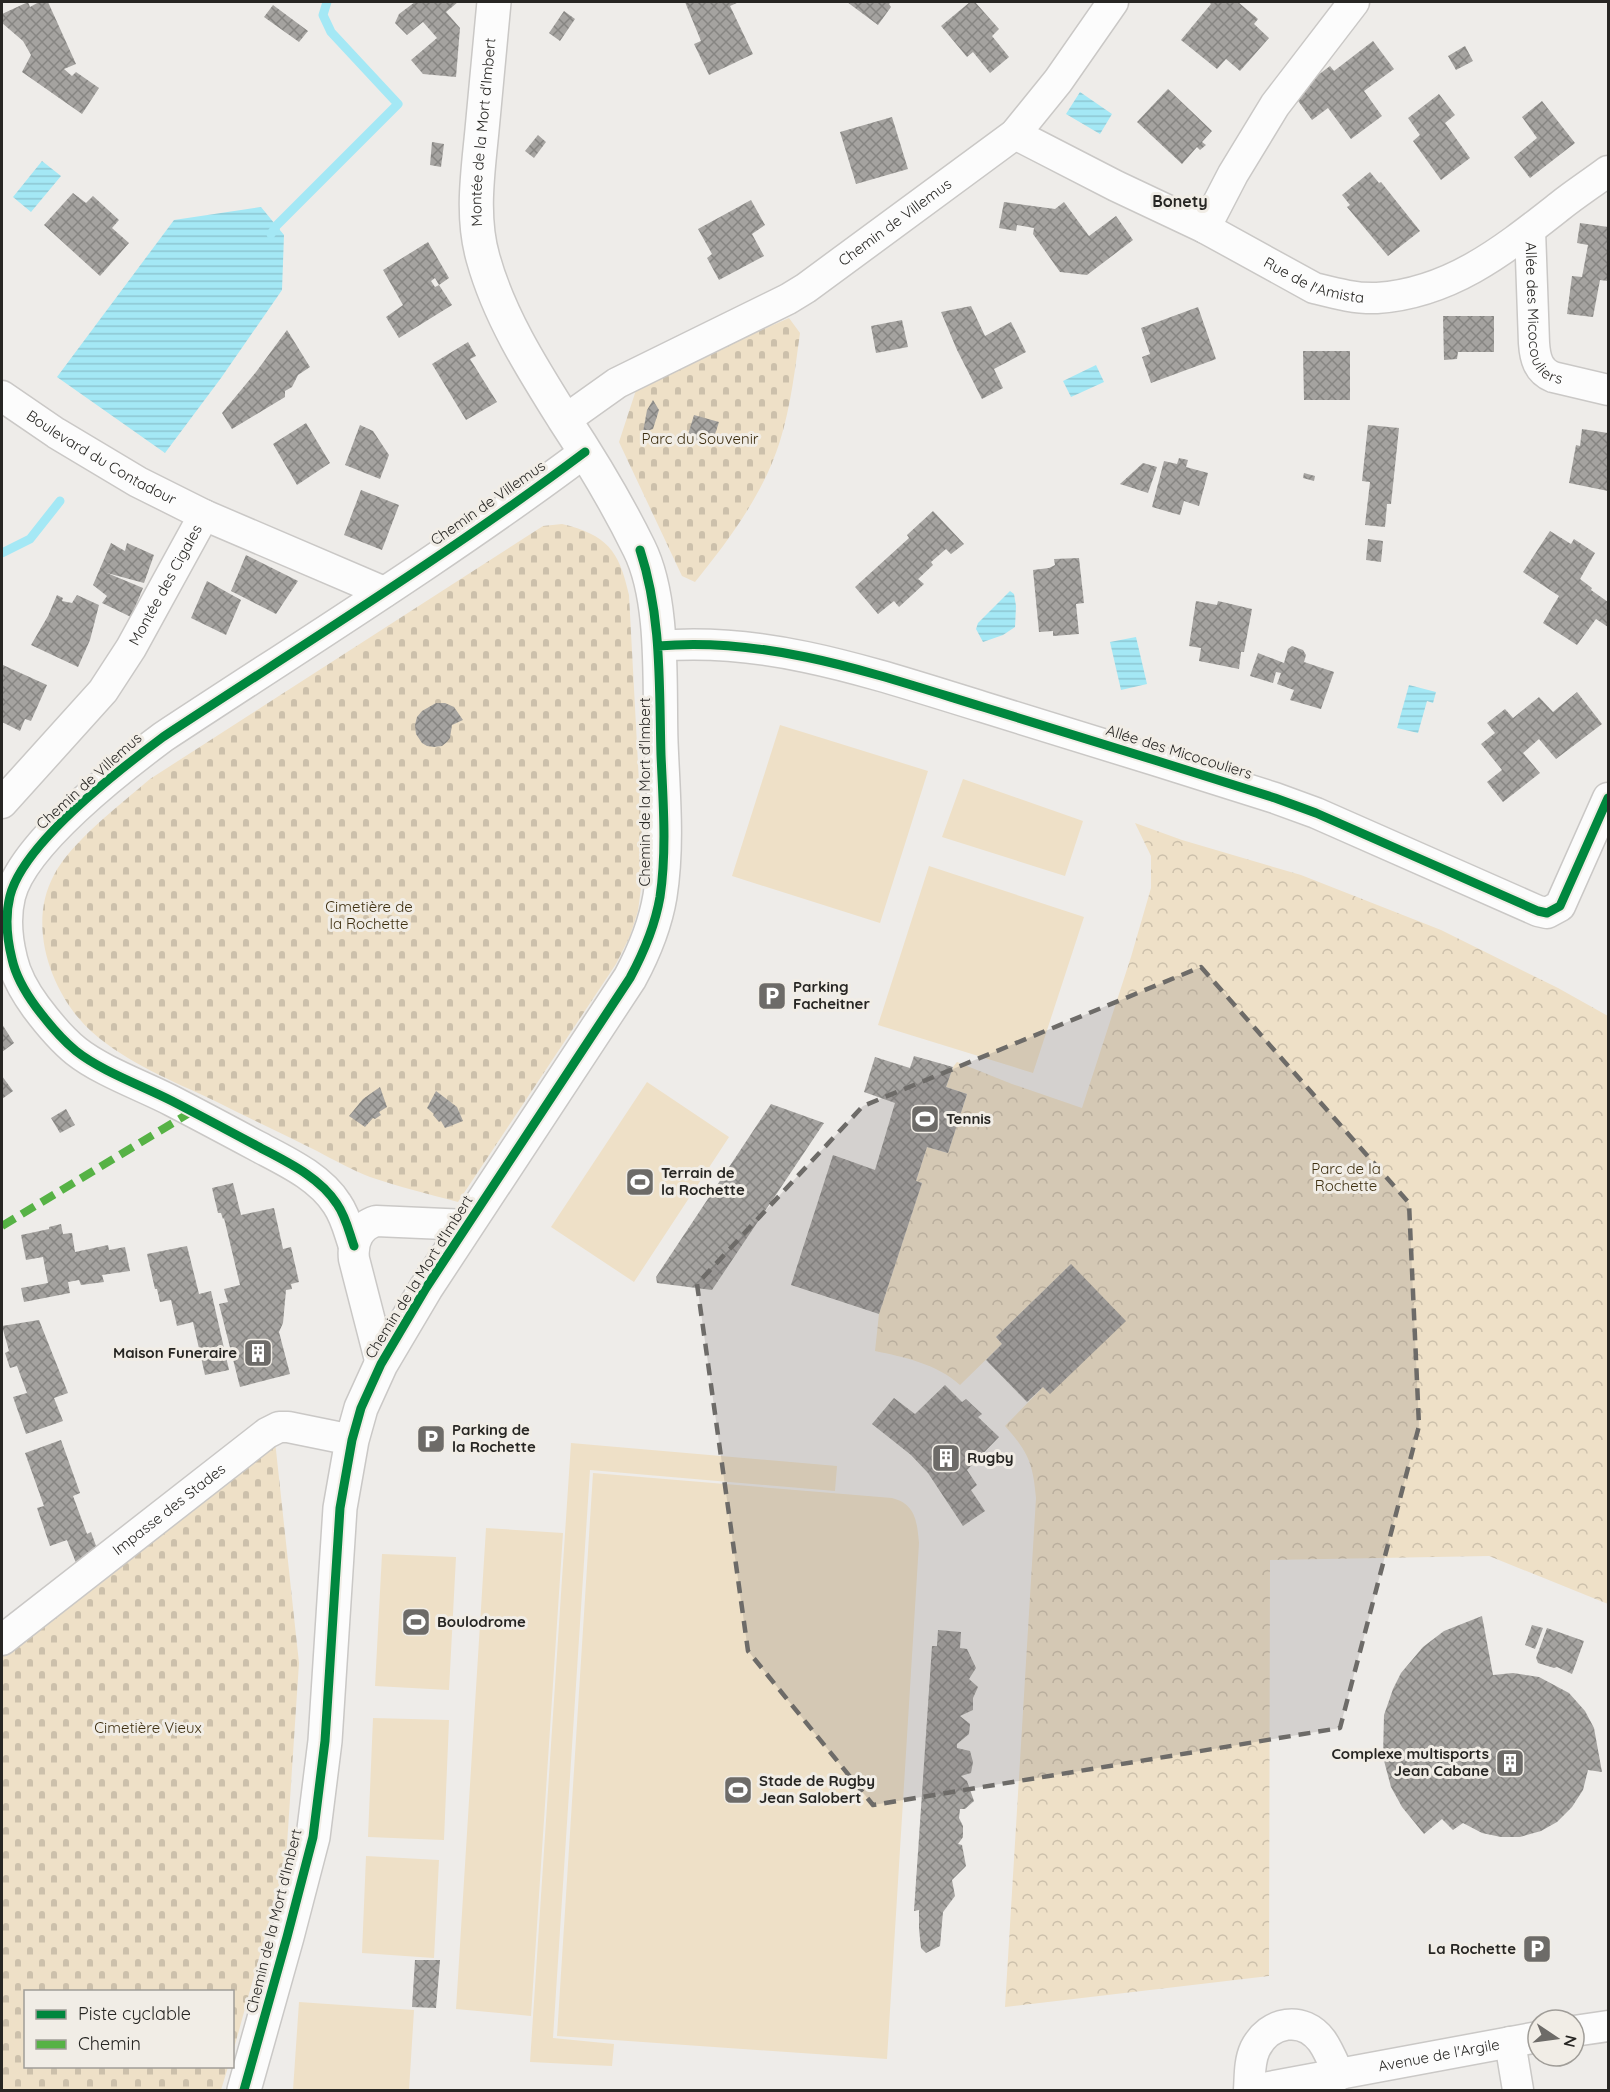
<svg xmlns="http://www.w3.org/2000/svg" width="1610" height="2092" font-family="Quicksand,sans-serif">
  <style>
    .grass { fill: #eee0c7 }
    .forest { fill: url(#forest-crowns) }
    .cemetery { fill: url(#cemetery-stones) }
    .water { fill: url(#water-rules) }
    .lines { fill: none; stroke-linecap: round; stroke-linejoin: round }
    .stream { stroke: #a4e8f5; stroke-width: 9 }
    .building { fill: url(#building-cross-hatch) }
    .minor-casing { stroke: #cac8c6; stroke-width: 33 }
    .tertiary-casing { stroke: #cac8c6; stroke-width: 36 }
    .minor { stroke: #fcfcfc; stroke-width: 30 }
    .tertiary { stroke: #fcfcfc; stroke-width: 33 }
    .quiet { stroke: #56b245; stroke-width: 8; stroke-dasharray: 15 8; stroke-linecap: butt }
    .cycleway-casing { stroke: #f1ede6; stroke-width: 13 }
    .cycleway { stroke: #00873e; stroke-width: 9 }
    .marked { fill: #6d6b68; fill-opacity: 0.2; stroke: #6d6b68; stroke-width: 4.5; stroke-dasharray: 12 8; stroke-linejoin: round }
    .labels { text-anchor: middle; stroke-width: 6; stroke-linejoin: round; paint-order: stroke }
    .street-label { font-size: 15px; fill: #272623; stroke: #f1ede6 }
    .park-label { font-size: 15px; fill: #3d2e0f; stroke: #f1ede6 }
    .poi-label { font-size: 15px; font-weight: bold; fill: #272623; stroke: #f1ede6; text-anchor: start }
    .neighbourhood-label { font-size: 16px; font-weight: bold; fill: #272623; stroke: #f1ede6 }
  </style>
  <defs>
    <pattern id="forest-crowns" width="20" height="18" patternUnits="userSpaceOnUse" patternTransform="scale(1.5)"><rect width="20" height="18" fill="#eee0c7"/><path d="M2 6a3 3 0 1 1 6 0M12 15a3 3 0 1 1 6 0" fill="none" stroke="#ccc0ab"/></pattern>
    <pattern id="cemetery-stones" width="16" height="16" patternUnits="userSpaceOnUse" patternTransform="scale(1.5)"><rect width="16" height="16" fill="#eee0c7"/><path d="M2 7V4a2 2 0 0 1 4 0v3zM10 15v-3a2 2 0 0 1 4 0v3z" fill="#ccc0ab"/></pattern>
    <pattern id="water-rules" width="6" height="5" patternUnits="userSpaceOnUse" patternTransform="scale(1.5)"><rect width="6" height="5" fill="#a4e8f5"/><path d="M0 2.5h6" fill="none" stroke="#8dc7d2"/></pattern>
    <pattern id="building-cross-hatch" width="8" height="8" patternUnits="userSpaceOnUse" patternTransform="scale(1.5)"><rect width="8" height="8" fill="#a5a3a0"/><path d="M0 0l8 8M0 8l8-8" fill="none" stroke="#868582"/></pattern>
  </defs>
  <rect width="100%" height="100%" fill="#eeece9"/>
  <!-- grass -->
  <path class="grass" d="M780,725L928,771L880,923L732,876Z
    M963,779L1083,821L1065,876L942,837Z
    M929,866L1084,917L1033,1073L878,1025Z
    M647,1082L729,1137L634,1282L551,1227Z
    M571,1443L837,1466L835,1491L590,1470L553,2038L614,2044L612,2066L530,2062Z
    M593,1473L892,1498C916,1504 917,1522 919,1543L887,2059L557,2036Z
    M486,1528L563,1533L531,2016L456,2009Z
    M382,1554L456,1557L449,1690L375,1686Z
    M373,1718L449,1720L444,1840L368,1837Z
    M366,1856L439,1860L434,1958L362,1953Z
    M299,2002L414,2010L409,2090H293Z"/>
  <!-- forest -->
  <path class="forest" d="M1135,823L1182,840L1301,875L1441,930L1558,988L1608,1016V1604L1489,1556L1270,1560L1269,1976L1005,2007L1036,1498C1033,1463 1028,1452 1005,1426L1043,1387L1050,1394L1071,1264L996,1337L1002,1344L960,1385C937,1364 904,1357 875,1351L879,1314L922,1183L916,1181L927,1147L948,1153L967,1094L946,1087L953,1067L957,1062L1012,1084L1082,1108L1131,957L1151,888V856Z"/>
  <!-- cemetery -->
  <path class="cemetery" d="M789,318L800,333C795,369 791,405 780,441C764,493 729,540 695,582L682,576L619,442L638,384Z
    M562,524C607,535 619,550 629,595L643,857L642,880L638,911L630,936L616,964L458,1202C429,1194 399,1187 370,1177C352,1170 334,1160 317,1151C283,1134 249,1118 215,1101C173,1081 127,1063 92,1032C52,996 26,926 54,875C71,842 121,804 150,779L543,526Z
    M275,1441L299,1663L286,1860L233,2052L232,1992H26V2066L228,2067L221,2090H2V1653Z"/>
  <!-- water -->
  <path class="water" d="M1080,92L1112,114L1100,134L1066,114Z
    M42,161L61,176L31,212L13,197Z
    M261,207L284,235L282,290L221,378L165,453L57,377L174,220Z
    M1096,365L1104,382L1071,397L1063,381Z
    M1010,591L1014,594L1016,606L1015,627L1003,635L983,642L976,629L978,623Z
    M1136,637L1147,684L1121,690L1110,642Z
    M1409,685L1436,692L1433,703L1427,701L1418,733L1397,728Z"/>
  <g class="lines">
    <!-- stream -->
    <path class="stream" d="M271,234L277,225L398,104L331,32L323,15L327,2
      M2,553L30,539L60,501"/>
  </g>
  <!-- building -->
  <path class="building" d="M28,2L30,7L39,2H48L76,64L64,69L72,76L76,72L99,88L82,114L22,72L31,55L23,41L2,23V14Z
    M415,2H458L446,12L460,28L456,77L423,74L411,60L437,38L423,22L407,35L395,23L399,14Z
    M685,2H739L730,6L753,54L709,75L694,44L701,41Z
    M847,2H891L889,4L891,7L878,25Z
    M970,2H975L999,29L992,36L1009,57L990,73L973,52L967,57L941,26Z
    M1209,2H1238L1258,19L1254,24L1269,38L1240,71L1226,59L1217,69L1181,40L1211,4Z
    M273,5L308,31L299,42L264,17Z
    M564,11L575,19L560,41L549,33Z
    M1373,41L1394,69L1364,91L1382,116L1351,139L1328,108L1312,120L1293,94L1330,66L1334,71Z
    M1465,46L1473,61L1456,70L1448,56Z
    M1168,89L1212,131L1202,142L1206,145L1200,150L1197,147L1182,164L1137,122Z
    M1439,94L1455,115L1445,123L1470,158L1441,180L1413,141L1420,135L1408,118Z
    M1542,101L1575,143L1530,178L1514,157L1537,138L1522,117Z
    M892,117L908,169L856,184L840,132Z
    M538,135L546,142L534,158L525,151Z
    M432,142L444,144L441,167L430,165Z
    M1370,172L1379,183L1381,182L1420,231L1388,256L1347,207L1350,205L1342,195Z
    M73,193L86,203L93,196L119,220L112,228L129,243L100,276L44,225Z
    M751,200L765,225L752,234L764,256L719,280L707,258L712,254L698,229Z
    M1004,202L1055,209L1064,202L1089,236L1116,216L1133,240L1087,275L1060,272L1033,234L1034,228L1017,225L1016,231L999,228Z
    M1580,223L1608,227V281L1600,280L1593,317L1567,314L1572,276L1582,277L1588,245L1577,243Z
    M428,242L449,278L439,285L435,278L431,281L435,287L439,285L452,305L399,338L386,317L403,305L383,270Z
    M971,306L985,336L1011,322L1026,352L994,369L1003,388L982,399L957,350L941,312Z
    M1198,307L1216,359L1151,383L1142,357L1150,354L1141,328Z
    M1443,316H1494V352H1458L1457,359L1444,360Z
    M902,320L908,347L876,353L871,326Z
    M287,330L310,367L298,375L292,387L285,391V397L232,429L222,413L256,372Z
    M468,342L476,356L470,359L497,402L466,420L432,364Z
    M1303,351H1350V400H1304Z
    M653,400L659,410L653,429L643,432L647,410Z
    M694,415L719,422L711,446L687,438Z
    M306,423L330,463L297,485L273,444Z
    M360,425L373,431L389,455L380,479L345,465Z
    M1368,425L1399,428L1391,504H1387L1385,527L1365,525L1370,482L1362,481Z
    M1582,429L1608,433V491L1569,483L1576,445L1580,446Z
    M1179,458L1188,460L1186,467L1208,473L1199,506L1184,501L1180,515L1152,507L1164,461L1177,464Z
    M1143,463L1157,467L1148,493L1120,484Z
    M1304,473L1315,476L1314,481L1303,478Z
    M361,490L399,505L382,550L344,535Z
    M933,511L964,544L951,554L946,549L931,562L933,565L918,579L924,584L899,607L894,601L878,614L855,587L909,538L907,535Z
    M1550,531L1571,544L1574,539L1595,553L1580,579L1592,588L1591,590L1608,602V627L1596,619L1577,645L1543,623L1559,596L1523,572Z
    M1368,539L1383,541L1381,562L1366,560Z
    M111,543L125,551L127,543L154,555L144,583L107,573L143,588L131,617L102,603L107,596L93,585Z
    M246,555L298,581L276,614L231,591Z
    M1079,558L1084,603L1076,604L1079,634L1053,636V631L1039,632L1033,570L1049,568L1055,565L1054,559Z
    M207,581L241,600L226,635L191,618Z
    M57,595L63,598L62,601L72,603L77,595L99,605L90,640L78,667L31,645L48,616Z
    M1196,601L1217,605L1218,601L1252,609L1244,652H1241L1239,669L1199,661L1201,648L1189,646Z
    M1292,646L1303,650L1306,655L1304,662L1334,672L1321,709L1290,700L1294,690L1277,684L1281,673L1276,672L1273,683L1250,676L1258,653L1284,663L1288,649Z
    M3,665L47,685L31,721L25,719L20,731L2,722Z
    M1577,692L1602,724L1556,759L1539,739L1523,753L1540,773L1503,802L1487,782L1502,770L1481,744L1495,733L1487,723L1505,709L1513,718L1539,697L1553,712Z
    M436,703H445L454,707L463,720L452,725L450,738L447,742L442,746L434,747L427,746L422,743L416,734L415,725L417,717L422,711Z
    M2,1024L14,1043L2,1052Z
    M914,1056L953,1067L946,1087L967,1094L948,1153L927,1147L916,1181L922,1183L879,1314L791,1285L833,1155L875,1170L895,1103L864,1092L875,1057L910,1068Z
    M2,1076L13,1091L2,1099Z
    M380,1087L387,1107L379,1112L381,1115L375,1119L373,1118L365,1127L349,1116L363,1099Z
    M436,1091L457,1107L463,1121L445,1128L441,1121L439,1122L433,1115L434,1114L427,1108Z
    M771,1104L824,1123L712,1290L657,1283L656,1277Z
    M66,1109L75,1125L60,1133L51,1118Z
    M233,1183L241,1215L274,1208L283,1249L291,1247L299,1282L291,1284L292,1289L286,1290L283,1323L279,1332L290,1374L240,1387L219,1304L228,1302L224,1289L240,1285L224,1218L223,1219L221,1213H218L212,1188Z
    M61,1224L63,1234L72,1233L75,1252L108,1245L109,1250L125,1247L130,1271L102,1275L104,1282L81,1285L79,1280L68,1282L70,1293L24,1302L21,1288L48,1283L43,1257L26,1260L21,1235L49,1229V1227Z
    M187,1246L199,1294L211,1291L229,1370L205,1375L193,1322L177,1326L171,1300L160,1302L157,1289H155L147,1254Z
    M1071,1264L1126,1321L1050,1394L1043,1387L1027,1402L986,1360L1002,1344L996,1337Z
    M39,1320L68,1393L54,1398L63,1421L26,1434L13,1397L27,1393L17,1366L10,1368L5,1353L9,1351L2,1326Z
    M945,1385L962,1402L966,1399L982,1414L978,1417L999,1437L967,1470L977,1485L971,1490L985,1511L963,1526L928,1473L911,1455L872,1424L894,1398L915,1414Z
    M61,1440L80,1493L73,1496L87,1534L91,1532L99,1554L78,1568L67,1540L50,1546L37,1508L44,1506L25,1453Z
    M1482,1616L1493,1675L1513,1673L1539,1677L1569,1693L1585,1711L1594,1728L1602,1772L1588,1770L1583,1790L1572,1807L1557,1822L1541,1831L1520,1837H1501L1482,1833L1463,1823L1453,1830L1442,1819L1424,1834L1402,1807L1391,1787L1383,1757L1384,1715L1393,1689L1401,1673L1423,1647L1444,1631Z
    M1532,1625L1543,1628L1535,1649L1525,1645Z
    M1547,1628L1584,1641L1572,1674L1557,1667L1554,1668L1538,1663L1536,1658Z
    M938,1630L961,1632L960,1648L967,1649L976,1668L969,1679L978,1687L973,1698V1710L960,1716L970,1724L969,1734L957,1744V1748L970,1751L973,1762L971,1773L961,1776L967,1781L974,1801L965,1809H960L959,1818L963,1826V1837L958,1844L962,1845L966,1866L952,1880L955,1896L943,1912L940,1946L926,1953L921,1948L919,1929V1910L914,1911L932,1646H937Z
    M415,1960H440L436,2008L412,2007Z"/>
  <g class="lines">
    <!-- minor casing -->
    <g class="minor-casing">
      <g id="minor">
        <path id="s1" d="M1015,134L1116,186L1205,228L1314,288C1334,293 1356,299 1377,298C1451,293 1504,250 1560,206C1575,194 1592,183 1608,171"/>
        <path d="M1205,228L1233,174L1275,105L1354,2"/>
        <path id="s2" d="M1530,230L1534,343C1535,358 1538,371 1553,377L1608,390"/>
        <path id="s3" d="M2,396L56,433L138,482L204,515"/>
        <path id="s4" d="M565,420L617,383L788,299L806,288L1015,134L1058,81L1113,2"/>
        <path d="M658,646C769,636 878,675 983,707C1080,737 1178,767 1275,798L1316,813L1538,911L1547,913L1560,906L1608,798"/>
        <path id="s5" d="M2,803L103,691L131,648L204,515L384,592"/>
        <path d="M354,1246C349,1232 346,1217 337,1204C319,1176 285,1161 257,1146C229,1131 201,1116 172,1101C143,1086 101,1071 76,1051C60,1038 48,1023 36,1007C25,992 16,977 12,959C7,939 5,916 10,896C23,844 120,769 163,737C304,644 449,554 585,452"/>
        <path d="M381,1364L354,1259C352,1242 359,1226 376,1221L468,1225"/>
        <path id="s6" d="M2,1640L267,1433L279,1427H288L352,1440"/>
        <path d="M1574,2031L1608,2026"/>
        <path d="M1510,2042L1518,2090"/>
        <path d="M1249,2090C1250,2077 1249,2062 1255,2049C1269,2021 1303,2015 1322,2041C1329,2051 1334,2064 1339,2075"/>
        <path id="s7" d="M1253,2090L1538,2037"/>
      </g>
    </g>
    <!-- tertiary casing -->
    <g class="tertiary-casing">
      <g id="tertiary">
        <path id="s8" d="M244,2090L287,1937L313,1837L325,1741L340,1508L352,1440L361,1408L381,1364L426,1288L630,978C644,952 655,926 660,896C668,846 663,792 661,742C659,684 665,600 639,548C617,503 591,460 564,419C532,368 499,316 483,258C471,216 478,172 482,130C486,87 490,44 494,2"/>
      </g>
    </g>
    <!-- minor -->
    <use href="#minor" class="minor"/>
    <!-- tertiary -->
    <use href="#tertiary" class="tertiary"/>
    <!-- quiet -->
    <path class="quiet" d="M2,1226L191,1112"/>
    <!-- cycleway casing -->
    <g class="cycleway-casing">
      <path id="cycleway" d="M658,646C769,636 878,675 983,707C1080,737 1178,767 1275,798L1316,813L1538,911L1547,913L1560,906L1608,798
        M354,1246C349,1232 346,1217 337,1204C319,1176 285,1161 257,1146C229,1131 201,1116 172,1101C143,1086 101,1071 76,1051C60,1038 48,1023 36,1007C25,992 16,977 12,959C7,939 5,916 10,896C23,844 120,769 163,737C304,644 449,554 585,452
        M244,2090L287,1937L313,1837L325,1741L340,1508L352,1440L361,1408L381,1364L426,1288L630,978C644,952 655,926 660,897C667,850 663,801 661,755C659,686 662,617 640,550"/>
    </g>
    <!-- cycleway -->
    <use href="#cycleway" class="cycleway"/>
  </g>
  <!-- marked area -->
  <path class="marked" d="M1201,967L1409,1203L1419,1426L1340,1728L873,1805L748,1651L697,1284L863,1106Z"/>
  <!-- icons -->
  <defs>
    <g id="parking-square" transform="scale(1.5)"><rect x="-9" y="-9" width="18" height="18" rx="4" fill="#6d6b68" stroke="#f1ede6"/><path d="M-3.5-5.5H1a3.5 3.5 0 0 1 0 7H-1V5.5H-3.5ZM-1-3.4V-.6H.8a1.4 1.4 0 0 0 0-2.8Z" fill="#fff"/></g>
    <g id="stadium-square" transform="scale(1.5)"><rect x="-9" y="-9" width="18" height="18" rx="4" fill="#6d6b68" stroke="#f1ede6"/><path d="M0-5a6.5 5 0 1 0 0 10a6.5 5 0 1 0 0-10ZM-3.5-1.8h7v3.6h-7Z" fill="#fff"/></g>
    <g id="building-square" transform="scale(1.5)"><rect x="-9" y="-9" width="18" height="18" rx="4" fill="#6d6b68" stroke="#f1ede6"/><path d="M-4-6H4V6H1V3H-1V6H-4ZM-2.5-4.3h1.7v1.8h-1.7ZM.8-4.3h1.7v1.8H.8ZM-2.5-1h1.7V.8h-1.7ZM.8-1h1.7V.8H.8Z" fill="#fff"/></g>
  </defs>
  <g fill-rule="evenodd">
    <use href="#parking-square" x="772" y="996"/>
    <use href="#stadium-square" x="925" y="1119"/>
    <use href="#stadium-square" x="640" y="1182"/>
    <use href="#building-square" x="258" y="1353"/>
    <use href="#parking-square" x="431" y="1439"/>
    <use href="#building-square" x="946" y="1458"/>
    <use href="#stadium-square" x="416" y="1622"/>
    <use href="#building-square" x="1510" y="1763"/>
    <use href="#stadium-square" x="738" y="1790"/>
    <use href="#parking-square" x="1537" y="1949"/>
  </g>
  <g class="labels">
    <!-- street labels -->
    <g class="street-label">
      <text dy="5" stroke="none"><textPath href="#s8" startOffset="2098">Montée de la Mort d'Imbert</textPath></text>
      <text dy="5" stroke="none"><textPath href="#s4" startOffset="386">Chemin de Villemus</textPath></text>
      <text dy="5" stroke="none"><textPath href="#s1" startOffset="334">Rue de l'Amista</textPath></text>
      <text dy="5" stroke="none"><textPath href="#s2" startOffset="88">Allée des Micocouliers</textPath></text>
      <text dy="5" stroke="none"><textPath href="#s3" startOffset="117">Boulevard du Contadour</textPath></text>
      <text transform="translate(488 503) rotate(-35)" y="5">Chemin de Villemus</text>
      <text dy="5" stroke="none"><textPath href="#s5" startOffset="274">Montée des Cigales</textPath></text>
      <text transform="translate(1179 752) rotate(17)" y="5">Allée des Micocouliers</text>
      <text transform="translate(89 781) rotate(-42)" y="5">Chemin de Villemus</text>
      <text transform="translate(645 792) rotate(-90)" y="5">Chemin de la Mort d'Imbert</text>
      <text transform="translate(419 1277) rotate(-58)" y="5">Chemin de la Mort d'Imbert</text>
      <text dy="5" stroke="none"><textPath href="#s6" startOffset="212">Impasse des Stades</textPath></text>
      <text transform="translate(274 1921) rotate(-76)" y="5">Chemin de la Mort d'Imbert</text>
      <text dy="5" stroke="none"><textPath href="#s7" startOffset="189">Avenue de l'Argile</textPath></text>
    </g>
    <!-- park labels -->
    <g class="park-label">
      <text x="700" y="444">Parc du Souvenir</text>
      <text x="369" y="912">Cimetière de<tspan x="369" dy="17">la Rochette</tspan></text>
      <text x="1346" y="1174">Parc de la<tspan x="1346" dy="17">Rochette</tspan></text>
      <text x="148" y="1733">Cimetière Vieux</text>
    </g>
    <!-- poi labels -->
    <g class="poi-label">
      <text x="793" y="992">Parking<tspan x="793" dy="17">Facheitner</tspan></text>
      <text x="946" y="1124">Tennis</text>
      <text x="661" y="1178">Terrain de<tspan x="661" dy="17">la Rochette</tspan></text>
      <text x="237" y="1358" text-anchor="end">Maison Funeraire</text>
      <text x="452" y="1435">Parking de<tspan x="452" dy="17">la Rochette</tspan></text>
      <text x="967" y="1463">Rugby</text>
      <text x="437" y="1627">Boulodrome</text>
      <text x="1489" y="1759" text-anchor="end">Complexe multisports<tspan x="1489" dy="17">Jean Cabane</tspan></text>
      <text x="759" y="1786">Stade de Rugby<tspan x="759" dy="17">Jean Salobert</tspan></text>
      <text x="1516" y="1954" text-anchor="end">La Rochette</text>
    </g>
    <!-- neighbourhood labels -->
    <g class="neighbourhood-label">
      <text x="1180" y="207">Bonety</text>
    </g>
  </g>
  <!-- border -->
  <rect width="1610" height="2092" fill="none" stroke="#272623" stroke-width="6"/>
  <!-- legend -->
  <rect x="24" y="1990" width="210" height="78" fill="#f1ede6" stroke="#a09d98" stroke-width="1.5"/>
  <rect x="36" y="2010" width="30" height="9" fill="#00873e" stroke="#a09d98" stroke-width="1.5"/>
  <text x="78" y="2020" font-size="18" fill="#272623">Piste cyclable</text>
  <rect x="36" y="2040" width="30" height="9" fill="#56b245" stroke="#a09d98" stroke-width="1.5"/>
  <text x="78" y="2050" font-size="18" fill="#272623">Chemin</text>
  <!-- north arrow -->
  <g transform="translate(1556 2038) rotate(103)"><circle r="28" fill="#f1ede6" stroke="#a09d98" stroke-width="1.5"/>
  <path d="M0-4.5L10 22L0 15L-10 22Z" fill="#6d6b68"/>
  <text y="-9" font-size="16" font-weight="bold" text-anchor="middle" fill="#272623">N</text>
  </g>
</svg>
